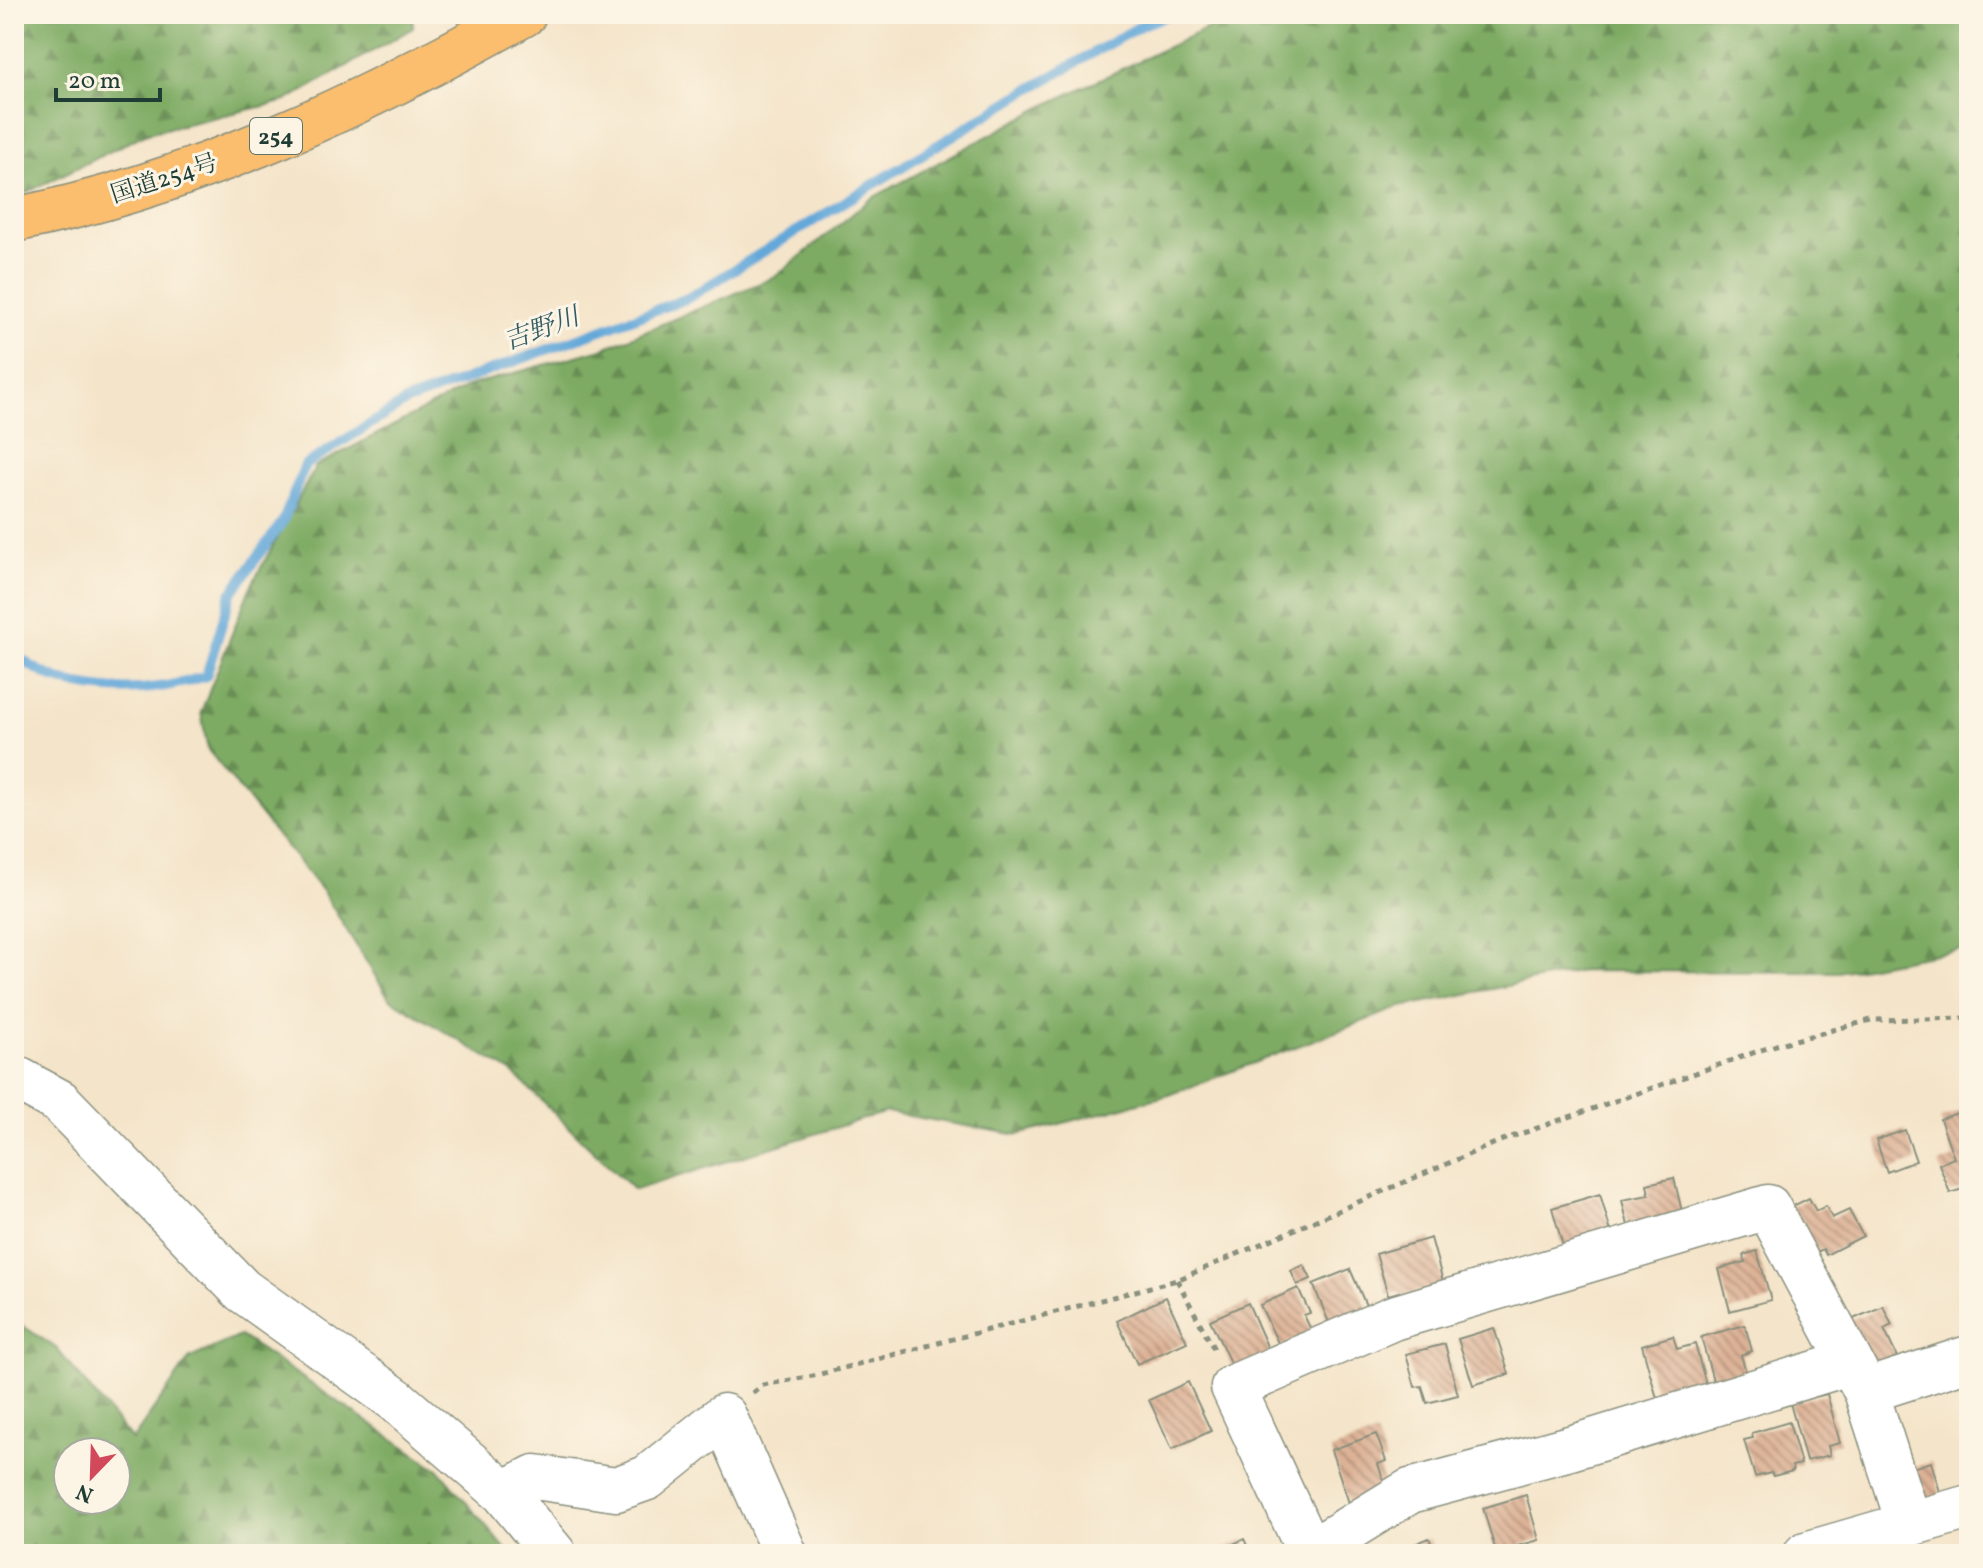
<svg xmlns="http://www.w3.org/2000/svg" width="1983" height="1568" font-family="Vollkorn,'Noto Serif JP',serif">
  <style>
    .forest { fill: url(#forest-firs); stroke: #4e744c; stroke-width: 2; fill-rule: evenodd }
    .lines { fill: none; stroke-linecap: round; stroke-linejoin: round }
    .stream { stroke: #63a8d9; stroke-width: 10 }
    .building { fill: url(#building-back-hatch) }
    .minor-casing { stroke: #8a907e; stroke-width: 47 }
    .highway-casing { stroke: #8a907e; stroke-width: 47 }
    .path { stroke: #8a907e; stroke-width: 5; stroke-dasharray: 6 6; stroke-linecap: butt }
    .minor { stroke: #fff; stroke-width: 44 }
    .highway { stroke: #fbbd6e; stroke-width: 44 }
    .labels { text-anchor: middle; stroke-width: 6; stroke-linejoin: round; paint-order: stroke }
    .shield { fill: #fcf5e5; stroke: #617469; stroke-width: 2 }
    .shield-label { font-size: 22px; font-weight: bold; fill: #1f3d34 }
    .street-label { font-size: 24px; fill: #1f3d34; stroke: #fcf5e5 }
    .water-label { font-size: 26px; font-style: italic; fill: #335d66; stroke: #fcf5e5 }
  </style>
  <defs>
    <pattern id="forest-firs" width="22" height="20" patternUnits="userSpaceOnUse" patternTransform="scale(2)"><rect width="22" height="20" fill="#7eab64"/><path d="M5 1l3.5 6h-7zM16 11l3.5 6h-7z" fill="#678c53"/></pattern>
    <pattern id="building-back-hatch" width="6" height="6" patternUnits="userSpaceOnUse" patternTransform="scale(2)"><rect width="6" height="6" fill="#ddb296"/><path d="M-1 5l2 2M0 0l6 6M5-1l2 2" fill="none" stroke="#b3927b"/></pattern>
  </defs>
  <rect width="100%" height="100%" fill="#fcf5e5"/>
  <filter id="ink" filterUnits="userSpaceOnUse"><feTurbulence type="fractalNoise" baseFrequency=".0125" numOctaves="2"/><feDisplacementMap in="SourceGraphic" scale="16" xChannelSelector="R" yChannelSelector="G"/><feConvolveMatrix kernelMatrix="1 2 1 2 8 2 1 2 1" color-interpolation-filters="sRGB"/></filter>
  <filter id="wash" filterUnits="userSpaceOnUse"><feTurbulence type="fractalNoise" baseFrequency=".006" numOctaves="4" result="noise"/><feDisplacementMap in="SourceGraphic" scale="32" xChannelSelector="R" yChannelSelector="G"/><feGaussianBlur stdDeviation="1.8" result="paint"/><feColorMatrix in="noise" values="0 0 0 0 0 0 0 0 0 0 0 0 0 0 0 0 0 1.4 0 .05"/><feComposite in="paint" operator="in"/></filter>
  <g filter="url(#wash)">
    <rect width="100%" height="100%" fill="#f4e4c9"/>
    <!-- forest -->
    <path class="forest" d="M14,14H413V28L286,101L147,133L14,199Z
      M1237,14H1969V948L1838,972L1582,971L1401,1007L1169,1095L1018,1135L886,1112L634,1190L513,1073L389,998L323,892L208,750L201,712L250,588L316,466L471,385L602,349L775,277L872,198L1046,105Z
      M14,1320L56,1348L132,1440L190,1358L240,1336L438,1469L510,1554H14ZM68,1452H116V1500H68Z"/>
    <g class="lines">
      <!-- stream -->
      <path class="stream" d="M14,653C64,698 145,696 206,676L231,594L283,521L305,465L407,401L688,298L1016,97L1142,25L1171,14"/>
    </g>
    <g id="blocks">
      <!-- building -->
      <path class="building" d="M1969,1109V1187L1950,1193L1939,1164L1954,1158L1940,1119Z
        M1905,1130L1916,1161L1887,1172L1876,1140Z
        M1674,1178L1683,1216L1630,1234L1622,1200L1649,1195L1647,1184Z
        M1600,1194L1611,1232L1563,1246L1552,1208Z
        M1809,1198L1816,1211L1826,1206L1832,1218L1849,1210L1863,1236L1826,1255L1823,1249L1806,1257L1783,1211Z
        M1431,1238L1444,1285L1401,1297L1399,1292L1388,1295L1376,1254Z
        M1757,1251L1771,1300L1730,1311L1719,1269L1745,1262L1743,1255Z
        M1304,1265L1311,1279L1297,1285L1291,1271Z
        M1350,1269L1368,1310L1330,1325L1313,1284Z
        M1298,1288L1310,1313L1304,1315L1312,1332L1280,1347L1260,1305Z
        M1166,1297L1187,1342L1137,1364L1117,1321Z
        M1248,1303L1270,1353L1233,1369L1210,1320Z
        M1883,1306L1892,1325L1884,1329L1897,1357L1871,1369L1844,1323Z
        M1745,1325L1752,1351L1741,1355L1747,1375L1714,1384L1701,1337Z
        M1494,1328L1509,1374L1473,1385L1458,1339Z
        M1673,1336L1677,1349L1695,1344L1707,1388L1658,1402L1642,1345Z
        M1445,1344L1458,1395L1427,1403L1422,1386L1415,1387L1406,1354Z
        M1188,1382L1211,1431L1172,1449L1149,1400Z
        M1827,1394L1840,1443L1828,1446L1830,1455L1806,1461L1790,1403Z
        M1789,1422L1801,1464L1792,1466L1793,1471L1773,1476L1771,1473L1755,1477L1744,1440L1753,1438L1752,1433Z
        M1376,1434L1386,1461L1378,1464L1388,1494L1350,1506L1331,1450Z
        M1931,1462L1941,1495L1920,1502L1900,1472Z
        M1526,1495L1539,1540L1496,1552L1483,1508Z
        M1429,1538L1436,1554H1391Z
        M1244,1539L1251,1554H1211Z"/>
    </g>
  </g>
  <g filter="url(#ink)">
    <use href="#blocks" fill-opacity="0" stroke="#8a907e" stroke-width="2"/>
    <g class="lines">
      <!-- minor casing -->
      <g class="minor-casing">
        <path id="minor" d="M14,1077L60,1102L242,1290L396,1400L504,1493L554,1554
          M1866,1391L1969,1358
          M504,1493L535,1477L616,1489L647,1478L724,1416L785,1554
          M1309,1553L1410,1491L1570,1448L1849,1363
          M1310,1554L1233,1387L1393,1318L1768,1207L1866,1391L1909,1525
          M1806,1554L1969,1507"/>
      </g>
      <!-- highway casing -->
      <g class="highway-casing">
        <path id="highway" d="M14,220C194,184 364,104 524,14"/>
      </g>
      <!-- path -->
      <path class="path" d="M1177,1280L1216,1353
        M753,1393L763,1385L813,1376L1177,1280L1500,1141L1776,1045L1871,1020L1969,1018"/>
      <!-- minor -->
      <use href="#minor" class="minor"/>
      <!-- highway -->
      <use href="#highway" class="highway"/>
    </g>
  </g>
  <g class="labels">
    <!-- shield labels -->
    <rect class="shield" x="250" y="118" width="52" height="36" rx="6"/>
    <g class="shield-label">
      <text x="276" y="144">254</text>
    </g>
    <!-- street labels -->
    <g class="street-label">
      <text transform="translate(164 178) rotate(-18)" y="8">国道254号</text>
    </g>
    <!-- water labels -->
    <g class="water-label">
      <text transform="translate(541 328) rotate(-20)" y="9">吉野川</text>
    </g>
  </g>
  <!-- margin -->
  <rect width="1983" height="1568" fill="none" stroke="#fcf5e5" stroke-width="48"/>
  <!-- north arrow -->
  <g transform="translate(92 1476) rotate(203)"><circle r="38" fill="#fcf5e5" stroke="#a4ab9e" stroke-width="2"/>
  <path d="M0-6L14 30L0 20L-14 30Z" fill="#d1495b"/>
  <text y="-12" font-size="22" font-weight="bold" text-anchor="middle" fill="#1f3d34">N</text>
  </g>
  <!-- scale -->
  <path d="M56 88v12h104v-12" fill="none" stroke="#1f3d34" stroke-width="4"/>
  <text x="68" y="88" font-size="24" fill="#1f3d34" stroke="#fcf5e5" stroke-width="6" paint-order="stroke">20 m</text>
</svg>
